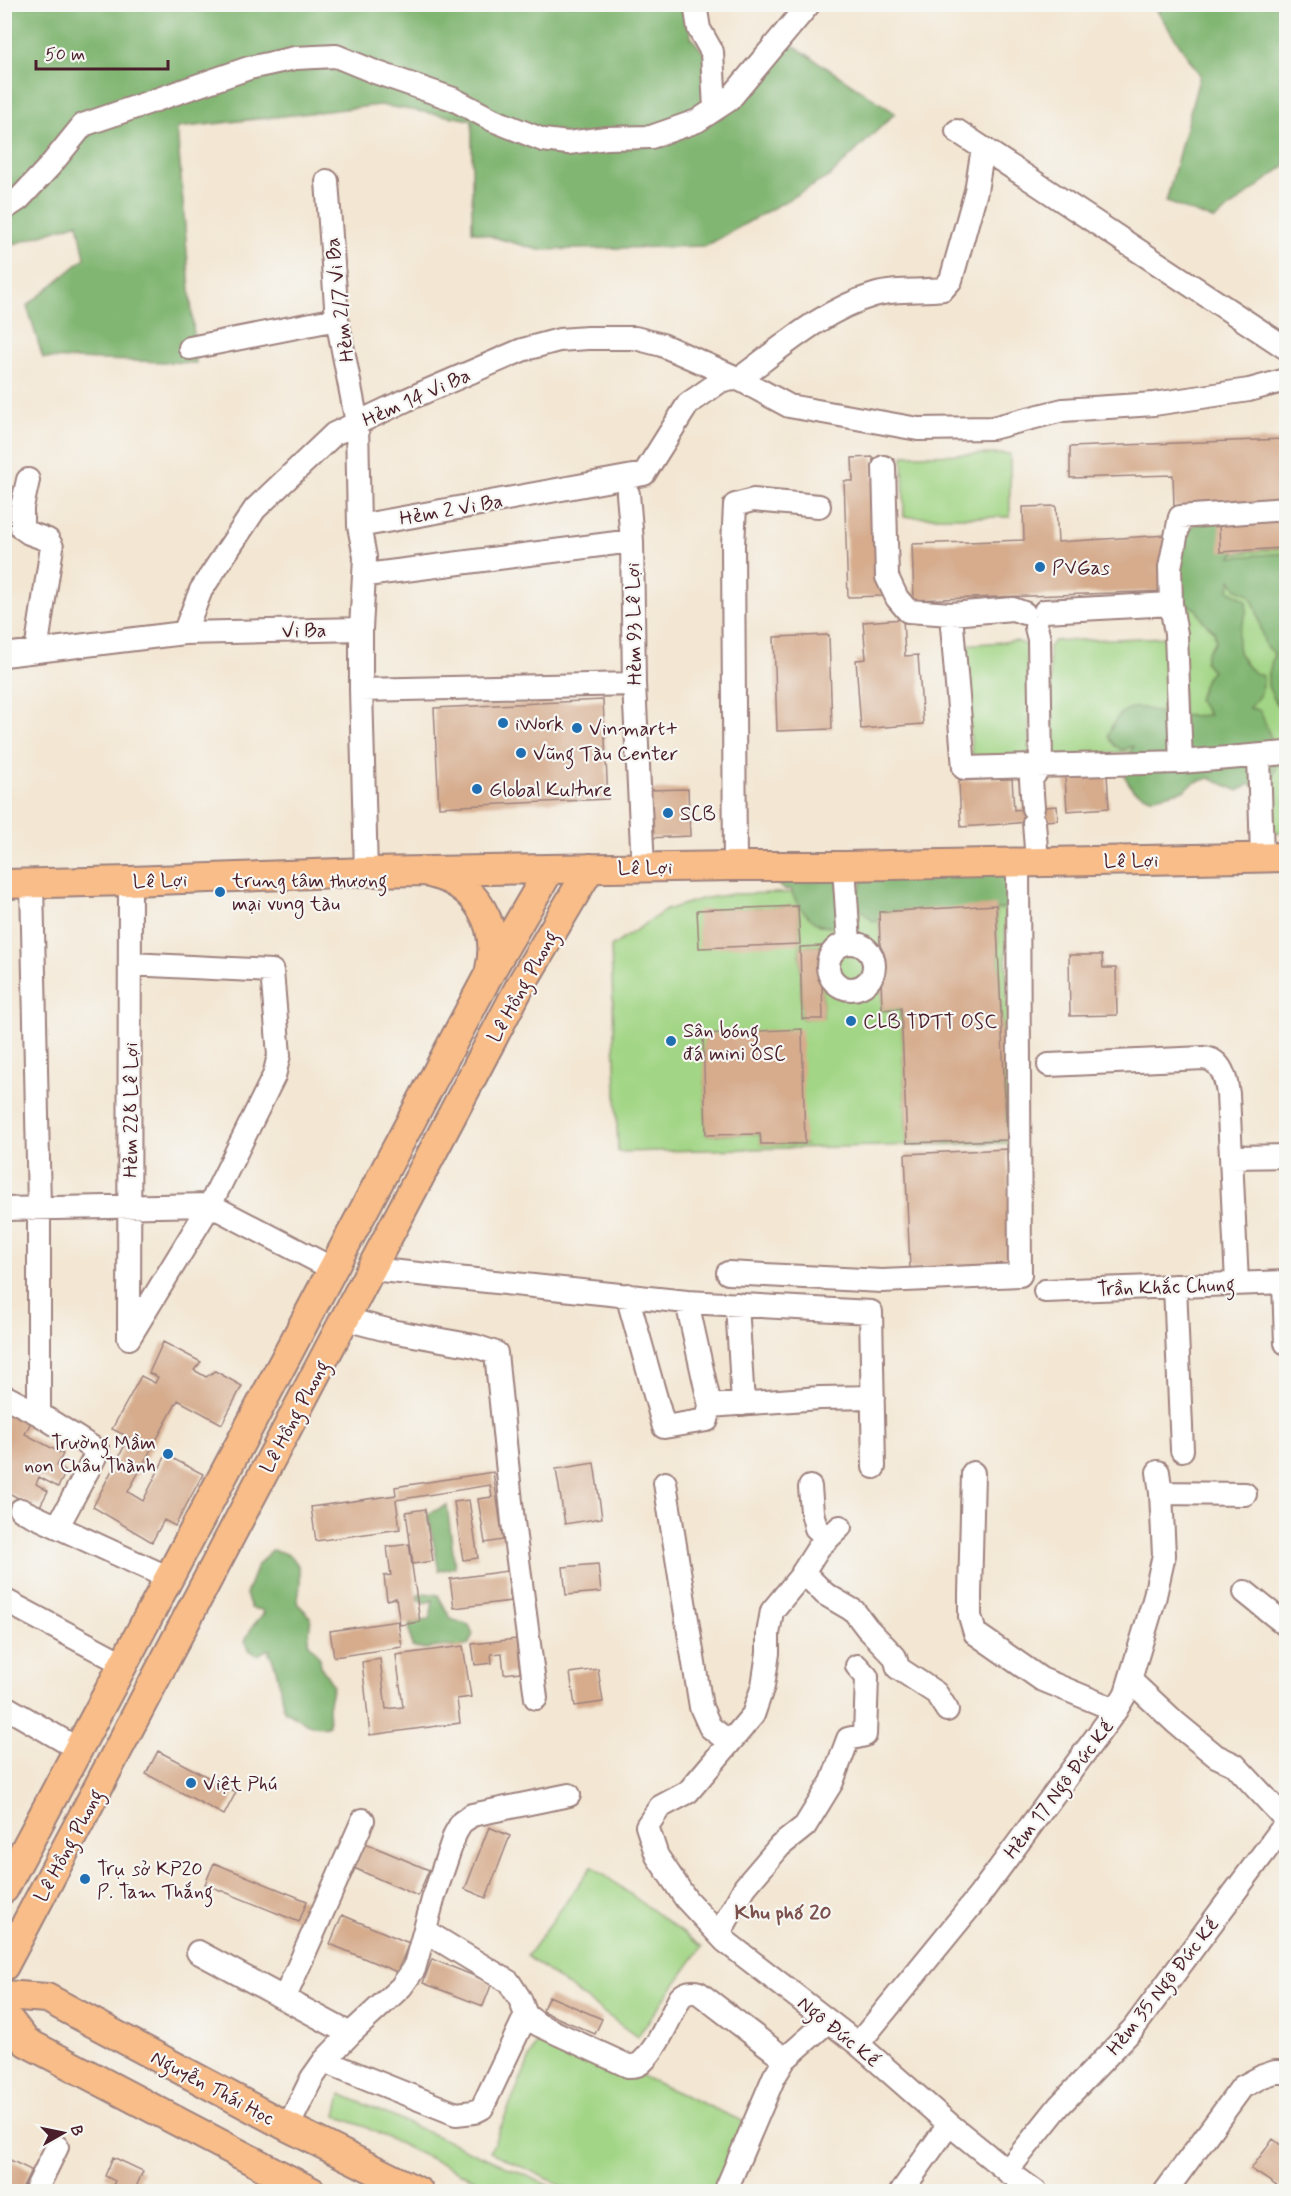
<svg xmlns="http://www.w3.org/2000/svg" width="1291" height="2196" font-family="Mynerve,sans-serif">
  <style>
    .green { fill: #a2d585; stroke: #767a58; stroke-width: 1.5; fill-rule: evenodd }
    .forest { fill: #81b672; stroke: #666a4e; stroke-width: 1.5 }
    .building { fill: #d6ac8d }
    .lines { fill: none; stroke-linecap: round; stroke-linejoin: round }
    .minor-casing { stroke: #9e827e; stroke-width: 26 }
    .major-casing { stroke: #9e827e; stroke-width: 32 }
    .minor { stroke: #fff; stroke-width: 22 }
    .major { stroke: #f8bd88; stroke-width: 28 }
    .poi-dot { fill: #1f6fb2; stroke: #f6f6f2; stroke-width: 2 }
    .labels { text-anchor: middle; stroke-width: 4.5; stroke-linejoin: round; paint-order: stroke }
    .street-label { font-size: 20px; fill: #4a1f2b; stroke: #f6f6f2 }
    .poi-label { font-size: 20px; fill: #4a1f2b; stroke: #f6f6f2; text-anchor: start }
    .neighbourhood-label { font-size: 21px; font-weight: bold; fill: #7b504d; stroke: #f6f6f2 }
  </style>
  <rect width="100%" height="100%" fill="#f6f6f2"/>
  <filter id="ink" filterUnits="userSpaceOnUse"><feTurbulence type="fractalNoise" baseFrequency=".0167" numOctaves="2"/><feDisplacementMap in="SourceGraphic" scale="12" xChannelSelector="R" yChannelSelector="G"/><feConvolveMatrix kernelMatrix="1 2 1 2 8 2 1 2 1" color-interpolation-filters="sRGB"/></filter>
  <filter id="wash" filterUnits="userSpaceOnUse"><feTurbulence type="fractalNoise" baseFrequency=".008" numOctaves="4" result="noise"/><feDisplacementMap in="SourceGraphic" scale="24" xChannelSelector="R" yChannelSelector="G"/><feGaussianBlur stdDeviation="1.35" result="paint"/><feColorMatrix in="noise" values="0 0 0 0 0 0 0 0 0 0 0 0 0 0 0 0 0 1.4 0 .05"/><feComposite in="paint" operator="in"/></filter>
  <g filter="url(#wash)">
    <rect width="100%" height="100%" fill="#f3e6d2"/>
    <!-- green -->
    <path class="green" d="M1010,454V517H904L903,455Z
      M1286,516V833H1273L1269,745L1184,752L1177,559L1282,548L1280,517Z
      M1171,637L1174,749L1059,756L1053,753L1049,647L1054,641Z
      M1016,641L1025,644L1027,649L1030,752L1025,756L972,757L964,645Z
      M1004,888L1012,1143L618,1152L611,947L666,910L701,899L733,894ZM996,905L1007,1140L907,1143L901,1008L882,1010L879,912ZM798,906L800,944L698,911ZM821,946L823,1018L802,1019L800,947ZM704,1034L805,1144H761L760,1134L706,1135Z
      M592,1866L702,1947L637,2037L527,1956Z
      M541,2032L749,2124L719,2191H574L490,2152Z
      M341,2094L561,2191H498L365,2127L336,2116Z"/>
    <!-- forest -->
    <path class="forest" d="M4,5H687L691,37L734,91L791,44L895,113L830,176L706,246L539,250L472,231V120L380,105L177,128L196,363L43,358L27,306L85,258L78,223L5,247Z
      M1153,5H1286V165L1214,220L1166,202L1200,75Z
      M1220,510L1240,543L1232,557L1286,553V709L1278,707L1268,686V677L1274,653L1265,645L1256,608L1249,594L1237,589L1231,579L1229,590L1246,600C1249,619 1239,624 1238,638C1236,654 1248,673 1263,676C1264,692 1259,697 1249,708L1260,710C1267,730 1285,761 1271,781C1269,785 1263,788 1260,791L1250,784L1238,791L1210,778L1193,783L1185,790L1150,798L1133,790L1125,777L1133,746L1122,750L1115,746L1108,736C1110,728 1113,723 1119,716C1134,699 1149,712 1167,714C1180,716 1195,716 1209,715L1198,700L1206,678L1212,671L1205,662L1207,652L1216,641L1214,631L1204,622L1196,609L1183,603L1176,591L1168,540Z
      M1015,851L1008,904L1002,909L891,911L886,921H873C855,907 854,900 863,879Z
      M837,873L844,926C836,927 828,928 820,925C808,919 794,902 791,889L785,890L779,886L780,877Z
      M447,1505L455,1567L439,1571L428,1514Z
      M271,1550C304,1553 303,1577 297,1603L311,1617L308,1642L320,1658L321,1667L333,1685L328,1707L329,1725C314,1732 298,1717 284,1710C280,1694 278,1665 269,1653L270,1650H266L258,1655C249,1653 249,1648 245,1641L252,1627L264,1613L262,1610L251,1608L246,1594L257,1566Z
      M425,1593L438,1595L451,1619L469,1625L473,1634L468,1645L457,1648C442,1642 427,1653 412,1647L409,1624L430,1619L433,1600L425,1603L418,1600V1595Z"/>
    <g id="blocks">
      <!-- building -->
      <path class="building" d="M1286,439V503L1174,507L1173,475L1070,478V447Z
        M873,457V480H880L883,596L848,597L844,481H853L852,458Z
        M1056,506L1058,542L1167,535L1168,591L914,600L912,544L1024,540L1023,507Z
        M1280,517L1282,548L1220,552L1219,521Z
        M903,619L905,656L918,655L923,724L861,729L856,660L866,659L863,622Z
        M829,635L832,729L777,731L774,637Z
        M603,700L608,799L439,807L434,708Z
        M1107,774L1109,808L1067,811L1065,777Z
        M1012,778L1014,810L1057,806L1058,820L961,827L959,781Z
        M688,789L690,836L648,838L646,790Z
        M996,905L1007,1140L907,1143L901,1008L882,1010L879,912Z
        M798,906L800,944L699,948L697,910Z
        M821,946L823,1019H802L800,947Z
        M1069,955H1102L1103,968H1116L1117,1015L1070,1016Z
        M802,1029L805,1144H761L760,1134L706,1135L703,1034Z
        M1007,1149L1012,1265L910,1269L905,1154Z
        M163,1342L201,1362L194,1370L206,1377L215,1371L242,1386L222,1424L178,1400L128,1492L143,1501L166,1455L203,1474L175,1526L164,1520L152,1542L93,1507L129,1437L112,1429L141,1376L155,1383L158,1377L149,1373Z
        M5,1407L31,1422L25,1434L63,1454L57,1466L66,1472L58,1487L39,1477L36,1484L48,1491L40,1506L34,1503L33,1506L5,1491Z
        M594,1463L602,1518L565,1524L556,1469Z
        M493,1472L503,1540L485,1543L478,1499L492,1497L490,1485L396,1500L400,1529L316,1541L311,1507L396,1495L395,1487Z
        M469,1500L478,1558L463,1560L454,1502Z
        M425,1509L433,1561L413,1564L406,1512Z
        M409,1544L420,1622L400,1625L396,1598L387,1600L384,1576L391,1575L387,1547Z
        M598,1564L601,1592L566,1595L563,1567Z
        M507,1571L511,1601L454,1608L450,1579Z
        M398,1621L402,1647L334,1657L330,1631Z
        M516,1639L520,1672L504,1674L502,1653L491,1654L492,1663L475,1665L472,1644Z
        M463,1646L471,1697L457,1699L460,1723L370,1735L362,1662L380,1659L386,1709L403,1707L396,1655Z
        M598,1669L603,1702L575,1706L570,1673Z
        M158,1751L236,1792L224,1815L146,1774Z
        M489,1827L510,1836L486,1898L465,1889Z
        M365,1843L429,1870L418,1896L354,1868Z
        M214,1863L307,1901L299,1922L205,1884Z
        M342,1915L409,1943L397,1972L330,1944Z
        M432,1959L492,1983L483,2006L423,1983Z
        M549,1996L602,2019L595,2034L542,2011Z
        M1273,2139L1286,2149V2192L1251,2169Z
        M4,2157L31,2170L20,2192H4Z
        M113,2157L143,2171L134,2192H110L115,2181L105,2176Z"/>
    </g>
  </g>
  <g filter="url(#ink)">
    <use href="#blocks" fill-opacity="0" stroke="#9e827e" stroke-width="1.5"/>
    <g class="lines">
      <!-- minor casing -->
      <g class="minor-casing">
        <path id="minor" d="M695,4L699,29L712,52L715,109
          M957,131L1286,348
          M327,181L337,319L357,423L359,526L365,557L361,629V690L366,872
          M4,209L19,199L49,167L83,125L249,68L295,58L336,56L375,72L453,99L493,120L543,140L568,143L606,138L651,137L697,121L729,100L809,4
          M190,348L337,319
          M739,379C781,348 823,310 874,295C896,288 921,292 943,289L951,280L976,191L983,148
          M884,467L887,577L897,598L908,611L951,614L1013,609L1024,613
          M28,480L22,507V528L29,533L48,540L52,547L36,651
          M628,494L632,541L634,684L643,867
          M359,526L644,474L688,404L722,380L739,379
          M366,575L632,541
          M1171,604L1176,634L1181,762
          M1045,611L1171,604L1170,567L1180,517L1286,509
          M951,614L964,768L1181,762L1286,753
          M184,633L201,590L255,509L334,434L406,400L522,350L559,340L588,338H635L662,345L739,379L789,406L918,429L992,428L1063,410L1154,404L1249,390L1286,380
          M4,655L184,633L361,629
          M361,690L634,684
          M1259,756L1262,858
          M1033,808L1031,779L1041,766L1039,639L1036,627
          M1034,822L1037,862
          M735,866L733,545L735,505L753,500L819,506
          M844,866L849,943
          M32,883L39,1207V1414
          M828 966a23 23 0 1 1 46 0a23 23 0 1 1-46 0Z
          M1049,1065L1204,1058C1222,1060 1226,1079 1228,1094L1237,1283
          M1231,1157L1286,1156
          M4,1209L210,1205L333,1269
          M371,1269L687,1302L871,1312L874,1467
          M728,1273L882,1281L1020,1275L1018,863
          M1284,1282L1286,1343
          M1175,1286L1182,1450
          M1045,1291L1286,1282
          M627,1295L664,1427L707,1420L710,1406L687,1302
          M737,1304L743,1404
          M345,1319L391,1331L475,1346L496,1353L513,1522L536,1698
          M129,1337L130,881
          M129,1338L210,1205L274,1076L279,1055L272,971L130,964
          M4,1396L39,1414L98,1451L58,1526
          M710,1406L820,1398L873,1397
          M1158,1472L1161,1493L1245,1494
          M973,1473L970,1595V1616L975,1633L1041,1679L1116,1710
          M665,1483L701,1707L710,1727L729,1742
          M810,1487L812,1512L816,1528L828,1539
          M21,1510L169,1578
          M840,1527L819,1547L800,1577L772,1611L768,1634V1653L763,1686L753,1715L688,1792L660,1807L647,1826L657,1856L686,1899L725,1941L858,2044L949,2124L1007,2171L1036,2192
          M803,1572L825,1594L854,1611L867,1628L895,1657L898,1668L936,1693L947,1710
          M1245,1592L1286,1625
          M4,1600L124,1664
          M1130,1680L1176,1723L1216,1756L1235,1765L1286,1820
          M4,1706L78,1749
          M425,1931L509,1982L520,1999L526,2015L539,2025L628,2066C633,2066 638,2066 642,2062C659,2046 669,2018 680,1998C685,1992 692,1991 699,1993L785,2059
          M719,1934L745,1887L780,1846L805,1826L832,1782L848,1739L865,1735L867,1677L857,1666
          M198,1952L350,2034
          M285,1997L363,1820
          M858,2044L979,1896L1116,1710L1126,1693L1154,1600L1164,1555L1161,1493
          M324,2061L456,2114L474,2112L482,2108L526,2015
          M288,2127L312,2078L324,2061L350,2034L401,1987L414,1969L434,1896L455,1834L462,1822L472,1815L569,1795
          M1007,2171L1059,2106L1133,2029L1286,1823
          M35,2192L57,2147
          M725,2192L774,2077L785,2059L828,2021
          M901,2192L949,2124
          M1165,2192L1242,2087L1263,2076L1275,2072H1286"/>
      </g>
      <!-- major casing -->
      <g class="major-casing">
        <path id="major" d="M433,874C477,885 500,926 490,969
          M4,884L130,881L366,872L735,866H844L1286,857
          M4,1889L489,974L550,869
          M4,1966L519,988L590,868
          M4,1995L47,1998L288,2127L419,2192
          M4,2014L26,2042L312,2192"/>
      </g>
      <!-- minor -->
      <use href="#minor" class="minor"/>
      <!-- major -->
      <use href="#major" class="major"/>
    </g>
  </g>
  <!-- markers -->
  <g class="poi-dot">
    <circle cx="1040" cy="567" r="6"/>
    <circle cx="503" cy="723" r="6"/>
    <circle cx="577" cy="728" r="6"/>
    <circle cx="521" cy="753" r="6"/>
    <circle cx="477" cy="789" r="6"/>
    <circle cx="668" cy="813" r="6"/>
    <circle cx="220" cy="892" r="6"/>
    <circle cx="851" cy="1021" r="6"/>
    <circle cx="671" cy="1041" r="6"/>
    <circle cx="168" cy="1454" r="6"/>
    <circle cx="191" cy="1783" r="6"/>
    <circle cx="85" cy="1879" r="6"/>
  </g>
  <g class="labels">
    <!-- street labels -->
    <g class="street-label">
      <text transform="translate(339 300) rotate(-97)" y="7">Hẻm 2/7 Vi Ba</text>
      <text transform="translate(416 397) rotate(-24)" y="7">Hẻm 14 Vi Ba</text>
      <text transform="translate(451 509) rotate(-10)" y="7">Hẻm 2 Vi Ba</text>
      <text transform="translate(633 624) rotate(-91)" y="7">Hẻm 93 Lê Lợi</text>
      <text transform="translate(304 630) rotate(-1)" y="7">Vi Ba</text>
      <text transform="translate(1131 860) rotate(-1)" y="7">Lê Lợi</text>
      <text transform="translate(645 867) rotate(-1)" y="7">Lê Lợi</text>
      <text transform="translate(160 880) rotate(-2)" y="7">Lê Lợi</text>
      <text transform="translate(522 986) rotate(-61)" y="7">Lê Hồng Phong</text>
      <text transform="translate(130 1110) rotate(-90)" y="7">Hẻm 228 Lê Lợi</text>
      <text transform="translate(1166 1286) rotate(-2)" y="7">Trần Khắc Chung</text>
      <text transform="translate(294 1416) rotate(-62)" y="7">Lê Hồng Phong</text>
      <text transform="translate(1058 1789) rotate(-53)" y="7">Hẻm 17 Ngô Đức Kế</text>
      <text transform="translate(68 1845) rotate(-62)" y="7">Lê Hồng Phong</text>
      <text transform="translate(1162 1986) rotate(-52)" y="7">Hẻm 35 Ngô Đức Kế</text>
      <text transform="translate(839 2031) rotate(39)" y="7">Ngô Đức Kế</text>
      <text transform="translate(213 2087) rotate(28)" y="7">Nguyễn Thái Học</text>
    </g>
    <!-- poi labels -->
    <g class="poi-label">
      <text x="1052" y="574">PVGas</text>
      <text x="515" y="730">iWork</text>
      <text x="589" y="735">Vinmart+</text>
      <text x="533" y="760">Vũng Tàu Center</text>
      <text x="489" y="796">Global Kulture</text>
      <text x="680" y="820">SCB</text>
      <text x="232" y="887">trung tâm thương<tspan x="232" dy="23">mại vung tàu</tspan></text>
      <text x="863" y="1028">CLB TDTT OSC</text>
      <text x="683" y="1037">Sân bóng<tspan x="683" dy="23">đá mini OSC</tspan></text>
      <text x="156" y="1449" text-anchor="end">Trường Mầm<tspan x="156" dy="23">non Châu Thành</tspan></text>
      <text x="203" y="1790">Việt Phú</text>
      <text x="97" y="1875">Trụ sở KP20<tspan x="97" dy="23">P. Tam Thắng</tspan></text>
    </g>
    <!-- neighbourhood labels -->
    <g class="neighbourhood-label">
      <text x="783" y="1919">Khu phố 20</text>
    </g>
  </g>
  <!-- margin -->
  <rect width="1291" height="2196" fill="none" stroke="#f6f6f2" stroke-width="24"/>
  <!-- north arrow -->
  <g transform="translate(63 2133) rotate(81)" stroke="#f6f6f2" stroke-width="4.5" paint-order="stroke">
  <path d="M0-4.5L10 22L0 15L-10 22Z" fill="#4a1f2b"/>
  <text y="-9" font-size="16" font-weight="bold" text-anchor="middle" fill="#4a1f2b">B</text>
  </g>
  <!-- scale -->
  <path d="M36 60v9h132v-9" fill="none" stroke="#4a1f2b" stroke-width="3"/>
  <text x="45" y="60" font-size="18" fill="#4a1f2b" stroke="#f6f6f2" stroke-width="4.5" paint-order="stroke">50 m</text>
</svg>
